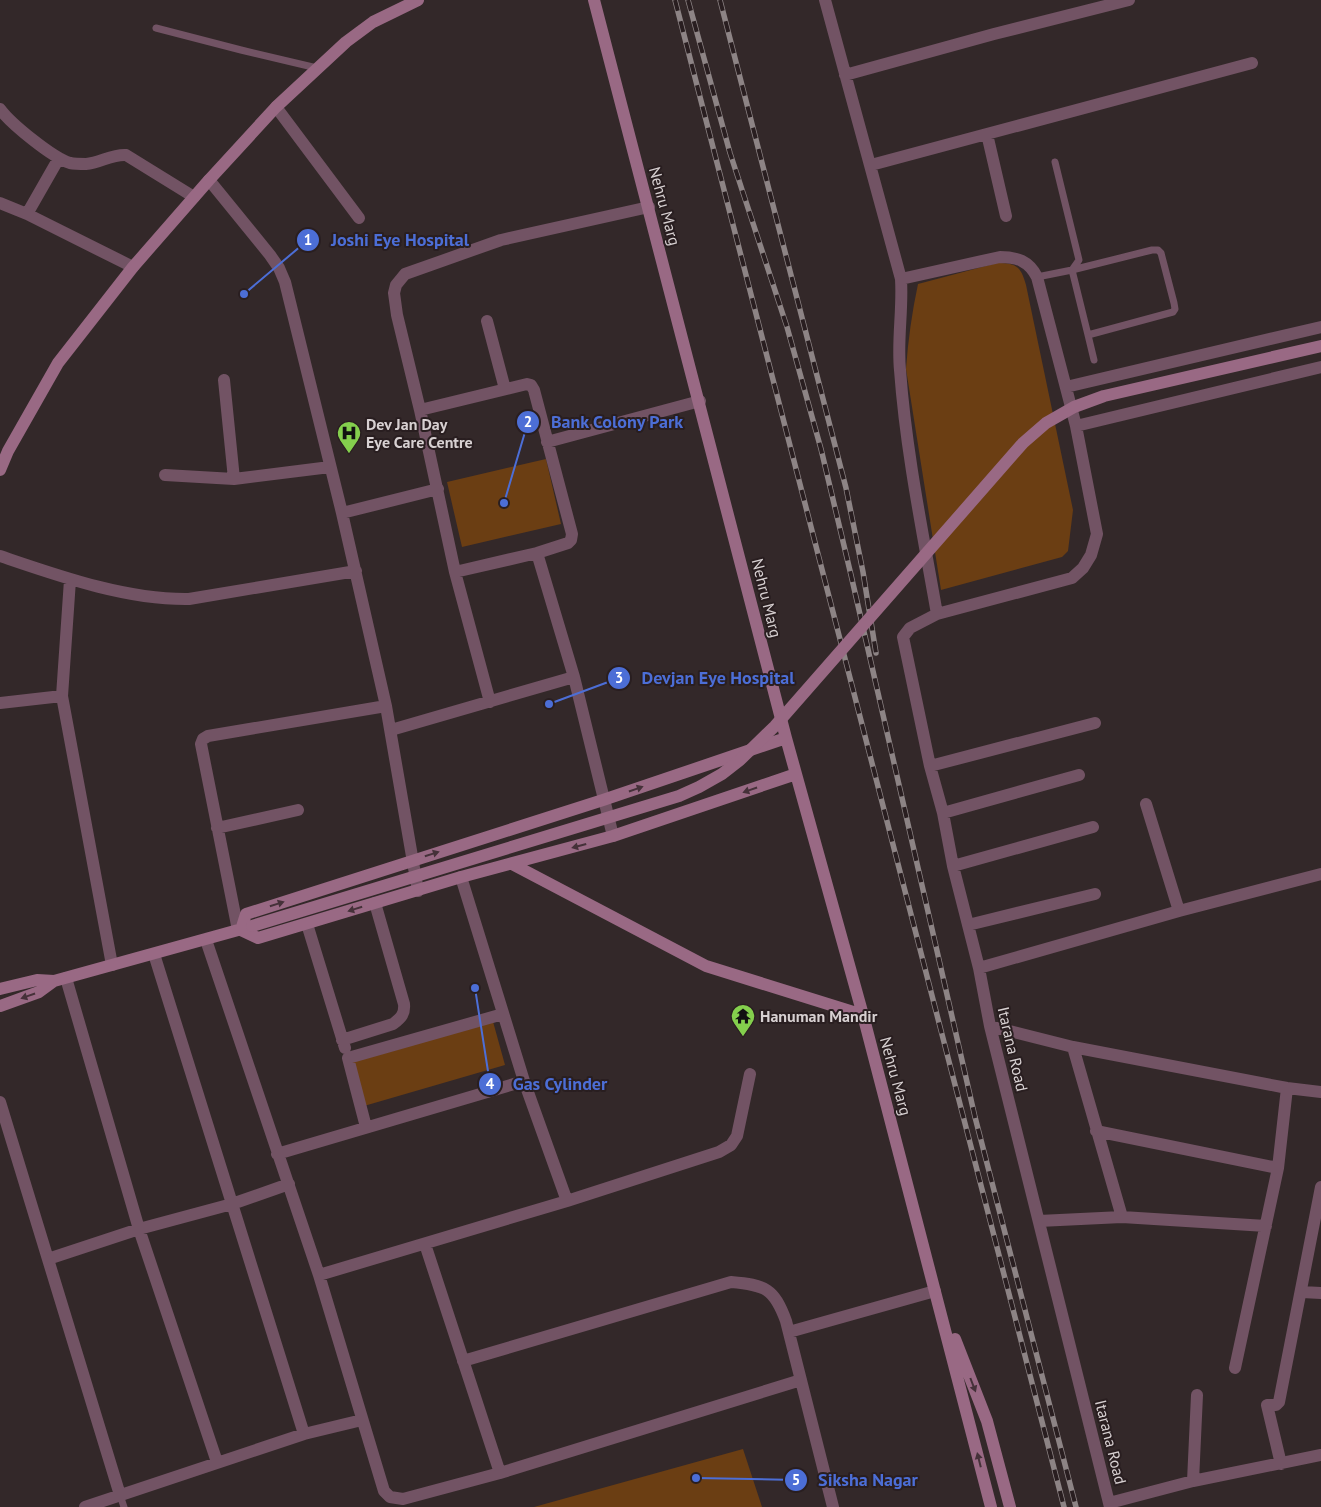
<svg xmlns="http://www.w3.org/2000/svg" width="1321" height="1507" font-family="'PT Sans',sans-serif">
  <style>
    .green { fill: #6b3e13 }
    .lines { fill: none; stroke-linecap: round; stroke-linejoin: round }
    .lane { stroke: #725364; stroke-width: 7 }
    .street { stroke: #725364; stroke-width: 12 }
    .secondary { stroke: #996984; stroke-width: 12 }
    .rail-casing { stroke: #8d8485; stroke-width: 5.5 }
    .rail { stroke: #291e20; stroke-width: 4; stroke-dasharray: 11; stroke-linecap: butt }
    .secondary-bridge { stroke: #996984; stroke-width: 12 }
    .oneway { fill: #453139 }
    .labels { text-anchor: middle; stroke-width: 4; stroke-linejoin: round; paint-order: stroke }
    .street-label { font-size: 16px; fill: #d7d0d1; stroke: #291e20 }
    .poi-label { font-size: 16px; font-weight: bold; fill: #d7d0d1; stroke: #291e20; text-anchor: start }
    .leader { fill: none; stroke: #4c6ed6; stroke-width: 2 }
    .callout-dot { fill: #4c6ed6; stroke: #291e20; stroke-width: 2 }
    .mark-label { font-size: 15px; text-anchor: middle; font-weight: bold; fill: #fff }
    .callout-label { font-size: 18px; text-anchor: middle; font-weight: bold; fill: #4c6ed6; stroke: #291e20; stroke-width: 4; stroke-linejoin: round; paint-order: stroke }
  </style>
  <rect width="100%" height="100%" fill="#332829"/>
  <!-- green -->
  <path class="green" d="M997,263C1017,263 1021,267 1026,285L1073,510L1068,551L1062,557L941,590L906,369C908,340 912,312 918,284Z
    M546,459L561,524L462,547L447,482Z
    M492,1018L505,1065L364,1106L350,1059Z
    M743,1449L762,1507H534Z"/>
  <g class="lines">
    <!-- lane -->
    <path class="lane" d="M156,28L241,50L317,68
      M1152,250H1158L1161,253L1174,303L1175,309L1173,312L1088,335L1072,270Z
      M1037,277L1072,270L1079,260L1055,162
      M1088,335L1094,360
      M120,1495L124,1507"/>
    <!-- street -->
    <path class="street" d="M825,0L901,279C903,310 897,340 900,370C906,452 923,534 937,614
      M845,75L994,34L1129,0
      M276,107L359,218
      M0,109C11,124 53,158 70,163C75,164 81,164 86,164C100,163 112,154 126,155L194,197
      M987,134L1006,216
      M871,165L1252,63
      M209,180L270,255L279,268L285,282L342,513L386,706L418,891
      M0,203L27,214L133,267
      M27,214L59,158
      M901,279L1000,257C1017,257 1029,261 1037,277L1076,426L1097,534L1091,555L1083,568L1072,578L937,614L910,628L903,637L930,766L943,813L953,866L979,968L990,1026L1110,1507
      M487,321L505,389
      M224,380L234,479
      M1066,387L1321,327
      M420,410L527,384L531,385L534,390L572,534L571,540L568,543L537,553L455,572
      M1076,426L1321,367
      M547,442L700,401
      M165,475L234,479L330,467
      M342,513L438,489
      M537,553L574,677L613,836
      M0,556C59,576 126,600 189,599L356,571
      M70,580L62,696L112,965
      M490,702L455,572L420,410L397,315L394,293L396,285L405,274L501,240L649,207
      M0,703L62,696
      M391,730L574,677
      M930,766L1095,723
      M1146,804L1179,911
      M943,813L1079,775
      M217,828L298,810
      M953,866L1093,827
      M461,877L524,1081L567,1201L719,1152L731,1145L737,1136L750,1074
      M307,924L345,1048
      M968,925L1095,894
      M238,930L201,744L203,739L208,736L386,706
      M206,940L319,1275L384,1491L390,1497L403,1499L500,1473L801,1380
      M154,954L304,1434
      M979,968L1179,911L1321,874
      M66,978L139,1229L217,1462
      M990,1026L1073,1047L1287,1088L1321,1092
      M342,1040L393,1024C401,1018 405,1014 404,1004L375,903
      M1073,1047L1122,1217
      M0,1102L120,1495
      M366,1127L348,1058L503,1014
      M1096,1131L1278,1168
      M277,1154L524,1081
      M1039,1221L1122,1217L1266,1226
      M425,1244L500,1473
      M48,1259L139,1229L232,1204L289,1184
      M319,1275L567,1201
      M1302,1292L1321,1293
      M789,1332L935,1291
      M463,1361L731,1282C765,1285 774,1288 786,1321L833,1507
      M1235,1368L1278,1168L1287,1088
      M1281,1464L1267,1405H1276L1279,1402L1321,1187
      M1193,1481L1197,1395
      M1109,1503L1193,1481L1321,1455
      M85,1507L304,1434L362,1420"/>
    <!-- secondary -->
    <path class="secondary" d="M594,0L786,738L863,1015L991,1507
      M0,470L8,451L58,363L133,267L209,180L276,107L346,42L373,22L418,0
      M512,864L706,966L863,1015
      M241,930L246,914L603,800L786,738
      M241,930L258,938L461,877L613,836L796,774
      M0,989L37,980L54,981
      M0,1006L39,992L54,981L249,927
      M955,1339L987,1421L1010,1507"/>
    <!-- rail casing -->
    <g class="rail-casing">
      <path id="rail" d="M675,0L1064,1507
        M688,0L730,153L787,327L821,449L851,575L975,1117L1076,1507
        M720,0L846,488L863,572L876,653"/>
    </g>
    <!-- rail -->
    <use href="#rail" class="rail"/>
    <!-- secondary-bridge -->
    <path class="secondary-bridge" d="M252,926L679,796L699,787L722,774L740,760L775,726L1023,443L1046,423L1074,407L1104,396L1321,346"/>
  </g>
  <!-- one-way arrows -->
  <defs><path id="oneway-solid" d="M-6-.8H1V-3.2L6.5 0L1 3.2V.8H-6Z" transform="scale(1.25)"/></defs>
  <g class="oneway">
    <use href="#oneway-solid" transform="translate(636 789) rotate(-19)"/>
    <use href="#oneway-solid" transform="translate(750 790) rotate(161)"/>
    <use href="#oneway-solid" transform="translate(579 846) rotate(165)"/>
    <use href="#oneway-solid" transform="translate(432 854) rotate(-17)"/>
    <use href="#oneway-solid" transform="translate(277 904) rotate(-18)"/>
    <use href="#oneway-solid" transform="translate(355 909) rotate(163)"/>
    <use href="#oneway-solid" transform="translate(28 996) rotate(161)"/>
    <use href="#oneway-solid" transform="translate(973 1385) rotate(69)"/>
    <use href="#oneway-solid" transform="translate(979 1460) rotate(-104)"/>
  </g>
  <!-- icons -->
  <defs>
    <g id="hospital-pin" transform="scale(1.25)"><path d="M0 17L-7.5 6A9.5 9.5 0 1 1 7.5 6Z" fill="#84cf4d" stroke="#291e20"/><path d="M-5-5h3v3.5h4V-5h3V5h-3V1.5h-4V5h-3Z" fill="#111"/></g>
    <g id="temple-pin" transform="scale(1.25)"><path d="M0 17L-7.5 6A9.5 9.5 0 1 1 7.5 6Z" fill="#84cf4d" stroke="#291e20"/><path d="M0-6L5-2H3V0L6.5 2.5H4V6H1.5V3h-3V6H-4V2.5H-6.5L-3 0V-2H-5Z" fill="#111"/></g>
  </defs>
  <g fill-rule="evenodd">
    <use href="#hospital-pin" x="349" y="433"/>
    <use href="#temple-pin" x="743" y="1016"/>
  </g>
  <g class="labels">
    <!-- street labels -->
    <g class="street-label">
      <text transform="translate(665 206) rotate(75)" y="6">Nehru Marg</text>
      <text transform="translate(767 598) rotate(76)" y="6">Nehru Marg</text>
      <text transform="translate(1013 1049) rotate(77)" y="6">Itarana Road</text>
      <text transform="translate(896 1076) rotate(75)" y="6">Nehru Marg</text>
      <text transform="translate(1111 1442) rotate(76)" y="6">Itarana Road</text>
    </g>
    <!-- poi labels -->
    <g class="poi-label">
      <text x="366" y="430">Dev Jan Day<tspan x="366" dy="18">Eye Care Centre</tspan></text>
      <text x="760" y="1022">Hanuman Mandir</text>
    </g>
  </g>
  <!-- callouts -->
  <path class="leader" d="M244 294L308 240M504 503L528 422M549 704L619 678M475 988L490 1084M696 1478L796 1480"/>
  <g class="callout-dot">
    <circle cx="244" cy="294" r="5"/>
    <circle cx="504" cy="503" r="5"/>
    <circle cx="549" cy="704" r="5"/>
    <circle cx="475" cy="988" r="5"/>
    <circle cx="696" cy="1478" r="5"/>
    <circle cx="308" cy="240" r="12"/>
    <circle cx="528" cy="422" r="12"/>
    <circle cx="619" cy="678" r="12"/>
    <circle cx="490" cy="1084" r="12"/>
    <circle cx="796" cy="1480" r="12"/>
  </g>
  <g class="mark-label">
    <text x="308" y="245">1</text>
    <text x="528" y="427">2</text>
    <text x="619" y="683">3</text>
    <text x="490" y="1089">4</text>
    <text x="796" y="1485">5</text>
  </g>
  <g class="callout-label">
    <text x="400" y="246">Joshi Eye Hospital</text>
    <text x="617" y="428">Bank Colony Park</text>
    <text x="718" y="684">Devjan Eye Hospital</text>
    <text x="560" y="1090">Gas Cylinder</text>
    <text x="868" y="1486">Siksha Nagar</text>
  </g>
</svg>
